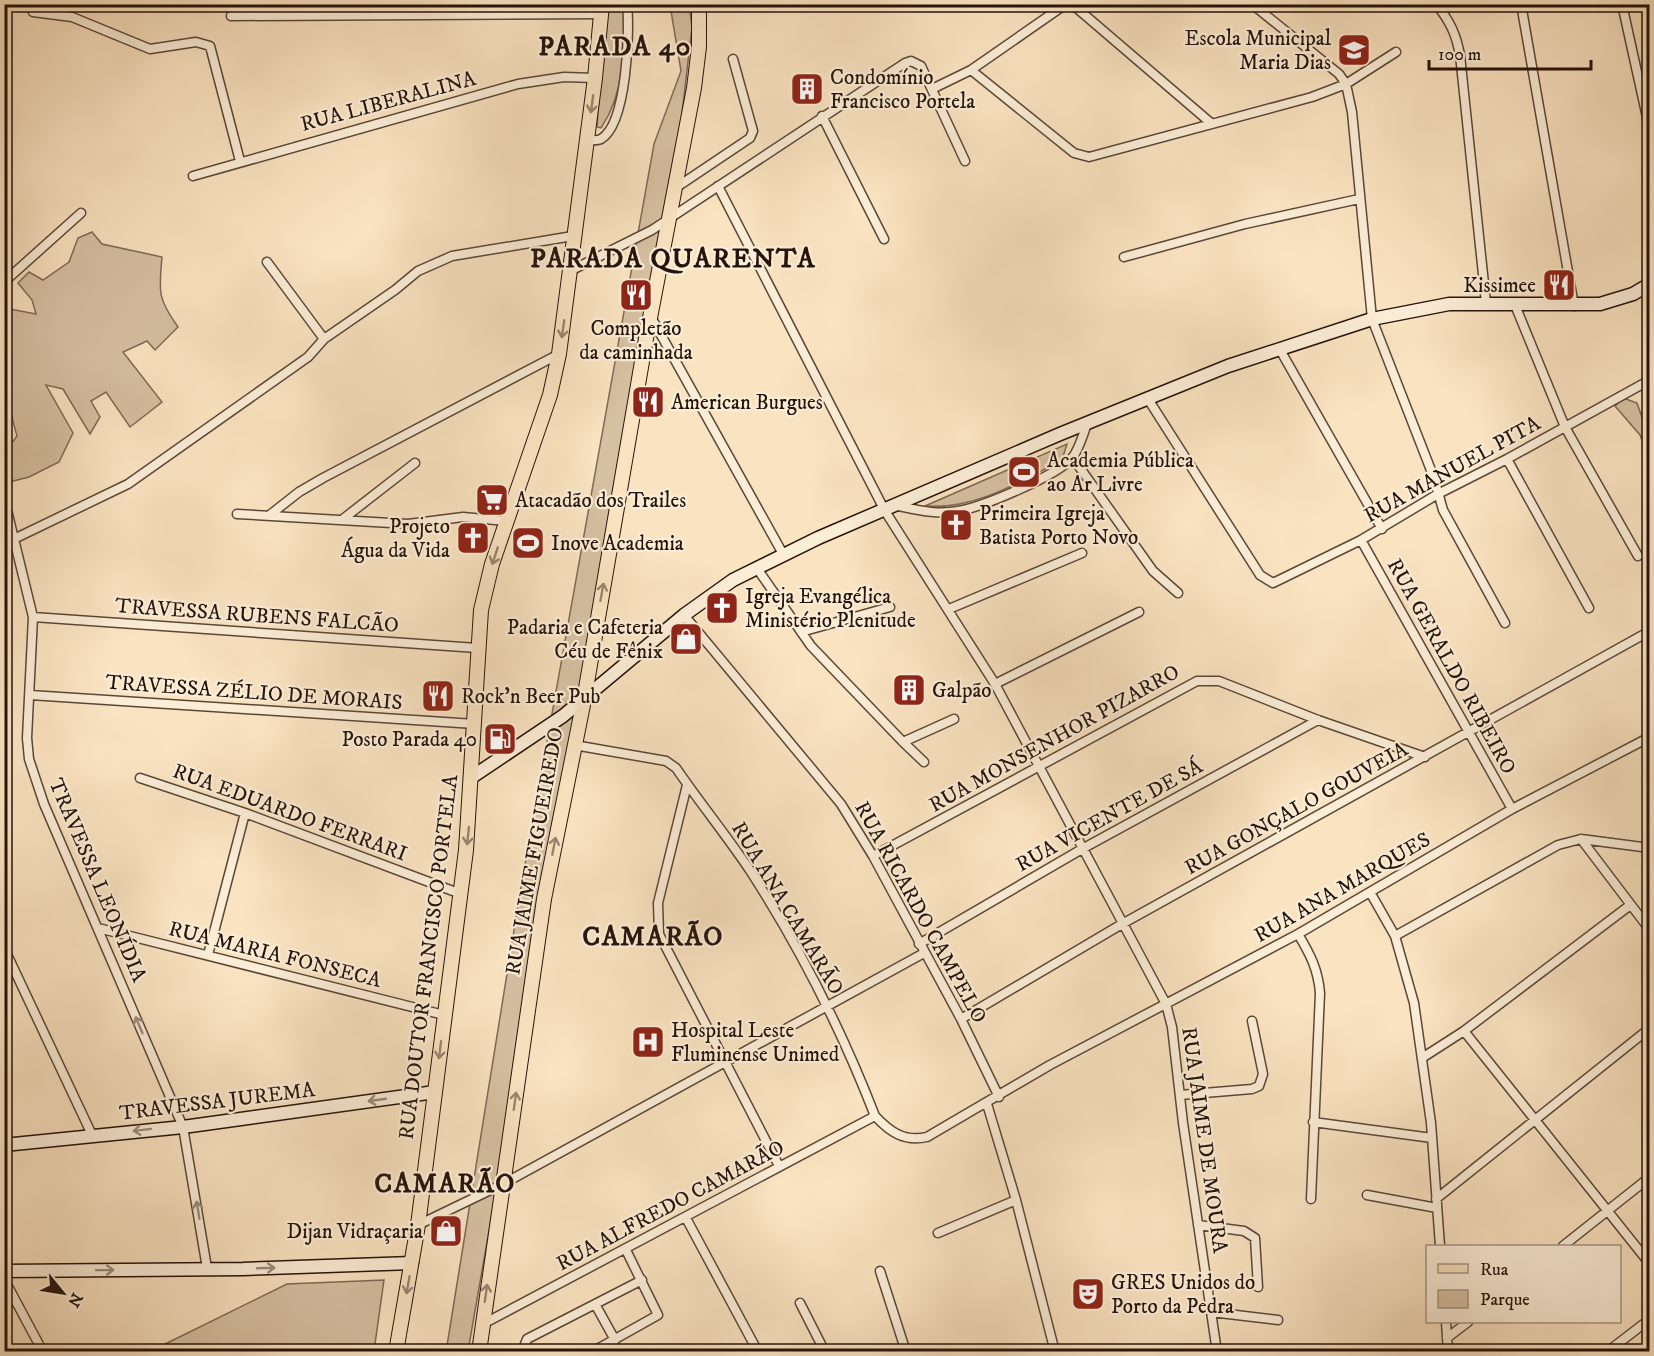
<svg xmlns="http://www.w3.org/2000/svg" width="1654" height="1356" font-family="'IM FELL DW Pica',serif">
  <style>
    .green { fill: #d6c0a2; stroke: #7e6a56; stroke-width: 1.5 }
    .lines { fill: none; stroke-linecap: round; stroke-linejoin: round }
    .street-casing { stroke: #5a4738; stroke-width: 11 }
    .secondary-casing { stroke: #25130a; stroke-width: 15 }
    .primary-casing { stroke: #25130a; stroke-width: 16 }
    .street { stroke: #fcedd7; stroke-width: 8 }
    .secondary { stroke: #fcedd7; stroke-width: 12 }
    .primary { stroke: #fae3c1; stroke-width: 14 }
    .oneway { stroke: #9a856f }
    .oneway2 { stroke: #9b8b7b }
    .labels { text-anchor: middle; stroke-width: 4.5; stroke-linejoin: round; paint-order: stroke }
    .poi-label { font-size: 21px; fill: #25130a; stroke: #fcedd7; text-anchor: start }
    .street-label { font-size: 21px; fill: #25130a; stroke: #fcedd7 }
    .district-label { font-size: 27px; font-weight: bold; letter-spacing: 1.5px; fill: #25130a; stroke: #fcedd7 }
  </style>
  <rect width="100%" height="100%" fill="#fae3c1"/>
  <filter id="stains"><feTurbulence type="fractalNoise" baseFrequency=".00333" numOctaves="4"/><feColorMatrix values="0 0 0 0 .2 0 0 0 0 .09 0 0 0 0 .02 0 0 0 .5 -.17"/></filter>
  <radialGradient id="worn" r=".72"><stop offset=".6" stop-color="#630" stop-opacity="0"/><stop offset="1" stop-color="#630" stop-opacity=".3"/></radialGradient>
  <!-- green -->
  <path class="green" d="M605,5H624C624,47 626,91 601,128L597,127Z
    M670,5H689L692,27L678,148L468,1351L446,1352L521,887L654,144L681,71Z
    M92,232L102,244L162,257C159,291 157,298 178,327L155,350L147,341L123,352L162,402L130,427L106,392L91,401L100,417L90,434L63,389L46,385L73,433L59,462L29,477L5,483V452L17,436L5,392V311L10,309L36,314L32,300L18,283L29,272L43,280L69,262L78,238Z
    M1623,398L1637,403L1644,423L1649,426V459L1640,435L1615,406Z
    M1067,444L1062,460C1020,482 975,510 925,506Z
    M384,1280L374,1351H151L287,1284Z"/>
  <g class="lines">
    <!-- street casing -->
    <g class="street-casing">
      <path id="street" d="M1072,4L1212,124
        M1252,4L1339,74L1346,84L1352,112L1372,319L1434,478L1443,510L1505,623
        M1436,4C1450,21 1456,34 1460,55L1486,303
        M1521,4L1574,306
        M1622,4L1650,131
        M33,12L72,17L150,49L196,42L210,46L240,161
        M231,16L602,14
        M971,70L1074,153L1089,157L1312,97L1346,84L1396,52
        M932,89L971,70L1066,4
        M822,116L884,239
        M587,140C592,140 597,141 601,139C627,124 630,31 627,4
        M193,176L518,84L564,77L595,78
        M718,186L885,511L995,684L1166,1004L1172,1027L1183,1123L1217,1352
        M674,189L750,138L753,131L733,59
        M1124,257L1245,224L1359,199
        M267,262L324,339
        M570,271L652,230L905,63L911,61L921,66L965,161
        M4,282L81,213
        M1515,305L1565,427L1638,556
        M651,317L783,554
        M1279,348L1382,529
        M1148,399L1260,575L1273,583L1361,540L1438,494L1507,459L1650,380
        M1073,458L1153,571L1178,593
        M1507,459L1589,608
        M4,498L33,617L27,738L29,759L44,804L183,1127L207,1268
        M898,506C918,510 937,515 958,511C983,507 1056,476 1072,458C1079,450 1083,434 1087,424
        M237,514L408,524L463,517L506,521
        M271,514L299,492L323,478L559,354
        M343,519L415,463
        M16,538L128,484L308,357L324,339L395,290L418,271L452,256L573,236
        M1361,540L1512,809
        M756,567L811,646L903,742L954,719
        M949,609L1082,553
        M684,615L841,804L873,856L961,1019L999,1097
        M33,617L477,648
        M801,632L890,607
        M995,684L1139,612
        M30,695L475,724
        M903,742L924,762
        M574,745L666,761L676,768C700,803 727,836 751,872C800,948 842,1031 875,1116C890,1132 904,1142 927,1137L1050,1065L1298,934L1512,809L1650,737
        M140,778L245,813L461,894
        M687,785L658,903L659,934L779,1166
        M1581,839L1650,930
        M873,856L1197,681H1219L1318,720L1425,757
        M1370,892L1395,936L1414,1003L1431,1123L1440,1246
        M98,928L444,1015
        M1298,934C1310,954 1318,969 1320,993L1311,1199
        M1395,936L1558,845L1581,839L1650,848
        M919,944L1082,849L1318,720
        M4,948L93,1137
        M208,955L245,813
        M961,1019L1122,924L1650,631
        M1464,1031L1650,1264
        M1422,1058L1464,1031L1629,906
        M1180,1095L1252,1089L1259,1086L1263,1074L1252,1021
        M987,1104L1016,1200L1055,1352
        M1313,1122L1432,1138
        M1367,1195L1437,1208
        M1436,1199L1650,1028
        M686,1218L758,1352
        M418,1225L503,1184L924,953
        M1198,1225L1244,1231L1255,1238L1258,1287
        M938,1233L1016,1200
        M1563,1246L1650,1177
        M880,1271L906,1352
        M4,1279L43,1352
        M800,1303L825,1352
        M595,1304L615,1340
        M1211,1312L1278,1320
        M1446,1322L1448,1352
        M483,1324L875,1116
        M1447,1338L1468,1322
        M522,1352L527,1339L642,1280
        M592,1352L658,1315L626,1250
        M1607,1352L1650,1319"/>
    </g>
    <!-- secondary casing -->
    <g class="secondary-casing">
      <path id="secondary" d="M472,777L563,716L684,615L733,580L818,538L1060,434L1228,366L1372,319L1449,304H1600L1633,294L1650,284
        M4,1145L183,1127L435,1092
        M4,1271L243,1269L412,1263"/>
    </g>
    <!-- primary casing -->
    <g class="primary-casing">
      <path id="primary" d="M396,1352L418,1225L466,850L481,610L492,564L550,395L559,354L595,78L602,4
        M479,1352L544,899L584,700L645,344L694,88L699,47V4"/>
    </g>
    <!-- street -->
    <use href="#street" class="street"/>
    <!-- secondary -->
    <use href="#secondary" class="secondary"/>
    <!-- primary -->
    <use href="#primary" class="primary"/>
  </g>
  <!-- one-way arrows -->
  <defs><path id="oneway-shaft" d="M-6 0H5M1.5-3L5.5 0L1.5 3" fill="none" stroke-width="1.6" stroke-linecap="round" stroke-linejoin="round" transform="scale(1.5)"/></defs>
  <g class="oneway">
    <use href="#oneway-shaft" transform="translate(592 104) rotate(98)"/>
    <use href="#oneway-shaft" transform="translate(563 329) rotate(98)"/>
    <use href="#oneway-shaft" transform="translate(495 556) rotate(108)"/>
    <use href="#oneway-shaft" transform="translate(602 592) rotate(-80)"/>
    <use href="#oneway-shaft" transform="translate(468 836) rotate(96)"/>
    <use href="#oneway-shaft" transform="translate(554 846) rotate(-79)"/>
    <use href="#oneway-shaft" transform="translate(440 1050) rotate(97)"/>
    <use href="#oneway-shaft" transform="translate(515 1101) rotate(-82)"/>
    <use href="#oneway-shaft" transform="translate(408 1285) rotate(100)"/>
    <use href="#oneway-shaft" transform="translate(486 1293) rotate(-82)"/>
  </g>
  <g class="oneway2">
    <use href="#oneway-shaft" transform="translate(139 1025) rotate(-113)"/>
    <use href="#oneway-shaft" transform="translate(377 1100) rotate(172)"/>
    <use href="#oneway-shaft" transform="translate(142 1130) rotate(173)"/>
    <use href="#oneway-shaft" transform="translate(198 1210) rotate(-99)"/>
    <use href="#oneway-shaft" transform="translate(266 1268) rotate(-2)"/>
    <use href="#oneway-shaft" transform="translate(105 1270) rotate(-1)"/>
  </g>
  <!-- icons -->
  <defs>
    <g id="school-square" transform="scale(1.725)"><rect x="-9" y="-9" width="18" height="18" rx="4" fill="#8f2418" stroke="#fcedd7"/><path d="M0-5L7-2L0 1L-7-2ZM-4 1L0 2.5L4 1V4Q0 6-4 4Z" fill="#fff"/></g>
    <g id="building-square" transform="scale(1.725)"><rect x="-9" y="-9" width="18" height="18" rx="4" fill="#8f2418" stroke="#fcedd7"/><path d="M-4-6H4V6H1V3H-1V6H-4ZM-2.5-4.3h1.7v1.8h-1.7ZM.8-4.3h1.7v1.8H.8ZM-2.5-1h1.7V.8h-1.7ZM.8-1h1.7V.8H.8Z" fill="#fff"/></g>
    <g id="restaurant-square" transform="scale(1.725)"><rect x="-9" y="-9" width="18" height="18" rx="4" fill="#8f2418" stroke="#fcedd7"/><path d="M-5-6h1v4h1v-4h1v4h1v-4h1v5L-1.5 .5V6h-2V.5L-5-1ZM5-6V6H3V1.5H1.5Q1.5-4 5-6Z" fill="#fff"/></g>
    <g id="stadium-square" transform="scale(1.725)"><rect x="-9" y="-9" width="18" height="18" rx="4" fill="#8f2418" stroke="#fcedd7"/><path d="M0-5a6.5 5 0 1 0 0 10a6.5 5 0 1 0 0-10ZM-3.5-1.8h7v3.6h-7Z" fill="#fff"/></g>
    <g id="supermarket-square" transform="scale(1.725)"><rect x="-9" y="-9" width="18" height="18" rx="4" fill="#8f2418" stroke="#fcedd7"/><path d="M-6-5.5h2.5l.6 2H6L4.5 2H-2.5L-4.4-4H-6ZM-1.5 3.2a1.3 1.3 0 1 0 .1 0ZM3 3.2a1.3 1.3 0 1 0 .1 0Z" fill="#fff"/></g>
    <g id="church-square" transform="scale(1.725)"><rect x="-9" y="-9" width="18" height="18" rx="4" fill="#8f2418" stroke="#fcedd7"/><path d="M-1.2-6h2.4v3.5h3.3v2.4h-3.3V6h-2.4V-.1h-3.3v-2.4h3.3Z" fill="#fff"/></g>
    <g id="shop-square" transform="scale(1.725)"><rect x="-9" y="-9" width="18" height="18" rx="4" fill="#8f2418" stroke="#fcedd7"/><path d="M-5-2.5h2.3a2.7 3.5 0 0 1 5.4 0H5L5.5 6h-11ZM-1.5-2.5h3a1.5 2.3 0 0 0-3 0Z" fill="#fff"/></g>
    <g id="fuel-square" transform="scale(1.725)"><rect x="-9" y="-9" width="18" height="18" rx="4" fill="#8f2418" stroke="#fcedd7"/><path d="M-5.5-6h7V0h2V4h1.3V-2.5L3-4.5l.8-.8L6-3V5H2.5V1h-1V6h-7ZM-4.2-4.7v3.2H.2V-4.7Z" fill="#fff"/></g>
    <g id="hospital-square" transform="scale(1.725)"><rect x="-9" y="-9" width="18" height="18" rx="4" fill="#8f2418" stroke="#fcedd7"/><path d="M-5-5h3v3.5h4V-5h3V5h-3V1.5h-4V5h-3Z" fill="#fff"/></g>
    <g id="theatre-square" transform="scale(1.725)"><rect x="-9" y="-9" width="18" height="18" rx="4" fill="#8f2418" stroke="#fcedd7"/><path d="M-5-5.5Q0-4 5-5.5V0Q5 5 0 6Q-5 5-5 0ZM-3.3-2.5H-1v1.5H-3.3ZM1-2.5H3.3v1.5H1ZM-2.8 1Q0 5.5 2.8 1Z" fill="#fff"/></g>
  </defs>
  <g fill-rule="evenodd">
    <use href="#school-square" x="1354" y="50"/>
    <use href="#building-square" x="807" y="89"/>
    <use href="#restaurant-square" x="1559" y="285"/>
    <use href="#restaurant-square" x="636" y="295"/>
    <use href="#restaurant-square" x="648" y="402"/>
    <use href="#stadium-square" x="1024" y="472"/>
    <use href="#supermarket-square" x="492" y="500"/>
    <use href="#church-square" x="956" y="525"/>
    <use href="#church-square" x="473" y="538"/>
    <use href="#stadium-square" x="528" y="543"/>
    <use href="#church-square" x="722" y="608"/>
    <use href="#shop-square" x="686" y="639"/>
    <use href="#building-square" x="909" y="690"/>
    <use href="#restaurant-square" x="438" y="696"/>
    <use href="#fuel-square" x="500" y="739"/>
    <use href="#hospital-square" x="648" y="1042"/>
    <use href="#shop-square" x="446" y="1231"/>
    <use href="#theatre-square" x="1088" y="1294"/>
  </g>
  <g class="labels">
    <!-- poi labels -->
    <g class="poi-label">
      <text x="1331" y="45" text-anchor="end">Escola Municipal<tspan x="1331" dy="24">Maria Dias</tspan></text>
      <text x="830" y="84">Condomínio<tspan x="830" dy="24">Francisco Portela</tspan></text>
      <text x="1536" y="292" text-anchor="end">Kissimee</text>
      <text x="636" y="335" text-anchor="middle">Completão<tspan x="636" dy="24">da caminhada</tspan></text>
      <text x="671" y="409">American Burgues</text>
      <text x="1047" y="467">Academia Pública<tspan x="1047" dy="24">ao Ar Livre</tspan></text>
      <text x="515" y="507">Atacadão dos Trailes</text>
      <text x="979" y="520">Primeira Igreja<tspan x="979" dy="24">Batista Porto Novo</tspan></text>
      <text x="450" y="533" text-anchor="end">Projeto<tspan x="450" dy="24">Água da Vida</tspan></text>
      <text x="551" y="550">Inove Academia</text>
      <text x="745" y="603">Igreja Evangélica<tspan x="745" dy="24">Ministério Plenitude</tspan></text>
      <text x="663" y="634" text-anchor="end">Padaria e Cafeteria<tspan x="663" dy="24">Céu de Fênix</tspan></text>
      <text x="932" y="697">Galpão</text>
      <text x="461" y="703">Rock'n Beer Pub</text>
      <text x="477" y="746" text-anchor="end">Posto Parada 40</text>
      <text x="671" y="1037">Hospital Leste<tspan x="671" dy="24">Fluminense Unimed</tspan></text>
      <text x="423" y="1238" text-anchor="end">Dijan Vidraçaria</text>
      <text x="1111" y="1289">GRES Unidos do<tspan x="1111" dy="24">Porto da Pedra</tspan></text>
    </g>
    <!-- street labels -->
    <g class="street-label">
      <text transform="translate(388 101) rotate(-15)" y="7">RUA LIBERALINA</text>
      <text transform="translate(1452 469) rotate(-29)" y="7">RUA MANUEL PITA</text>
      <text transform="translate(257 615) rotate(4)" y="7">TRAVESSA RUBENS FALCÃO</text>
      <text transform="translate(1452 666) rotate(61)" y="7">RUA GERALDO RIBEIRO</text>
      <text transform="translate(254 692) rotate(4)" y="7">TRAVESSA ZÉLIO DE MORAIS</text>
      <text transform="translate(1054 738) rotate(-29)" y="7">RUA MONSENHOR PIZARRO</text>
      <text transform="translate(1296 808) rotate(-29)" y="7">RUA GONÇALO GOUVEIA</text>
      <text transform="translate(290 812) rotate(20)" y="7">RUA EDUARDO FERRARI</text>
      <text transform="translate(1109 815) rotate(-29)" y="7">RUA VICENTE DE SÁ</text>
      <text transform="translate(534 851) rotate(-80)" y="7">RUA JAIME FIGUEIREDO</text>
      <text transform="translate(98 880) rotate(67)" y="7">TRAVESSA LEONÍDIA</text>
      <text transform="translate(1342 887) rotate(-30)" y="7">RUA ANA MARQUES</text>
      <text transform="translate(788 908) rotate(59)" y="7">RUA ANA CAMARÃO</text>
      <text transform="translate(921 912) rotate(61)" y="7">RUA RICARDO CAMPELO</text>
      <text transform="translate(275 954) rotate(14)" y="7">RUA MARIA FONSECA</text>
      <text transform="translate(428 957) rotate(-83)" y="7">RUA DOUTOR FRANCISCO PORTELA</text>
      <text transform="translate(217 1101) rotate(-7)" y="7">TRAVESSA JUREMA</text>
      <text transform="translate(1205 1140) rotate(82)" y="7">RUA JAIME DE MOURA</text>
      <text transform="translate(670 1205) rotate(-28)" y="7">RUA ALFREDO CAMARÃO</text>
    </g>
    <!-- district labels -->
    <g class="district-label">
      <text x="615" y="55">PARADA 40</text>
      <text x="673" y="267">PARADA QUARENTA</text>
      <text x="653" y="945">CAMARÃO</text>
      <text x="445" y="1192">CAMARÃO</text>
    </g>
  </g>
  <!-- margin -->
  <rect width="1654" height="1356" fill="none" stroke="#fae3c1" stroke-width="24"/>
  <rect x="6" y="6" width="1642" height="1344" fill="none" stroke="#25130a" stroke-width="3"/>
  <rect x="12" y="12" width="1630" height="1332" fill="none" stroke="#25130a" stroke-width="1.5"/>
  <!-- legend -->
  <rect x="1426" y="1245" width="195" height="78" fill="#fcedd7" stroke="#a69685" stroke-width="1.5"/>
  <rect x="1438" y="1264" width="30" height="9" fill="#fae3c1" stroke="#a69685" stroke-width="1.5"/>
  <text x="1480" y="1275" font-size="18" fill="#25130a">Rua</text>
  <rect x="1438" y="1290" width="30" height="18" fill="#d6c0a2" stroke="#a69685" stroke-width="1.5"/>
  <text x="1480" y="1305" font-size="18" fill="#25130a">Parque</text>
  <!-- north arrow -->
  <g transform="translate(63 1293) rotate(120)" stroke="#fcedd7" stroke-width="4.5" paint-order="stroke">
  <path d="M0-4.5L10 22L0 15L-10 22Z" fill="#25130a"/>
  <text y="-9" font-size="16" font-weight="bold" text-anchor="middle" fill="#25130a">N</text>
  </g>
  <!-- scale -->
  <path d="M1429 60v9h162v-9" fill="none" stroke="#25130a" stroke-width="3"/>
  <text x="1438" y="60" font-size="18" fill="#25130a" stroke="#fcedd7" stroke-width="4.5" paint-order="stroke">100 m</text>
  <rect width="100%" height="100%" filter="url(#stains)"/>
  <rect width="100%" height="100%" fill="url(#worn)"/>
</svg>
